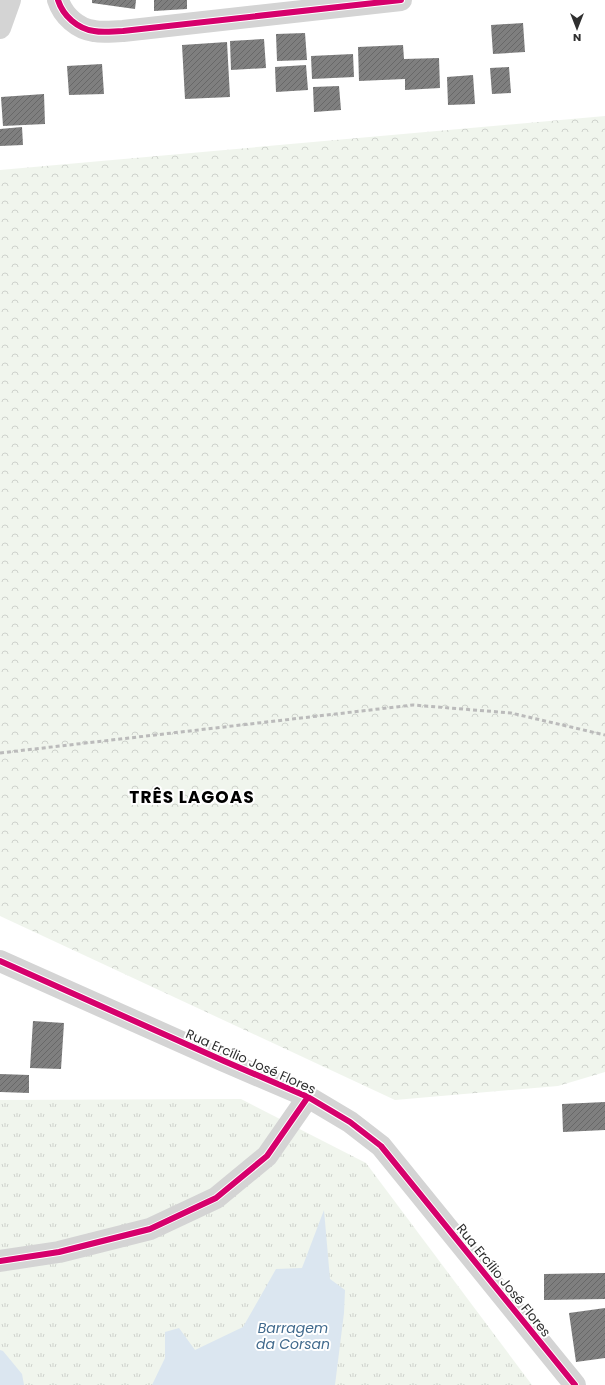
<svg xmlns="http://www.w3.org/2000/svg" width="605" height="1385" font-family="Poppins,sans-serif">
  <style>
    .forest { fill: url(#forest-crowns) }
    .park { fill: url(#park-tufts) }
    .water { fill: #dbe6f0 }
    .building { fill: url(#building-hatch) }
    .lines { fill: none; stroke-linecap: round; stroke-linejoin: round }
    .minor { stroke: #d4d4d4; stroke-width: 22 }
    .rail { stroke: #bbb; stroke-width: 3; stroke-dasharray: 4 3; stroke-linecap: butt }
    .cycleway-casing { stroke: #fff; stroke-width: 8 }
    .cycleway { stroke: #d6006c; stroke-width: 6 }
    .labels { text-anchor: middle; stroke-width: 4; stroke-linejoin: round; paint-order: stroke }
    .street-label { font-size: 13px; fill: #2f2f2f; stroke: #fff }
    .water-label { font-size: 14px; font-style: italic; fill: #416a8d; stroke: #fff }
    .district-label { font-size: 17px; font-weight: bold; letter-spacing: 1px; fill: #000; stroke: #fff }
  </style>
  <defs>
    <pattern id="forest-crowns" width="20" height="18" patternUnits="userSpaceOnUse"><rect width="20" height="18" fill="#f0f5ed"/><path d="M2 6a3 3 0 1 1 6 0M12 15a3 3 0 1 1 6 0" fill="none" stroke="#ced2cc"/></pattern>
    <pattern id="park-tufts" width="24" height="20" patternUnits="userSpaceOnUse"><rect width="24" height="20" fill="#f0f5ed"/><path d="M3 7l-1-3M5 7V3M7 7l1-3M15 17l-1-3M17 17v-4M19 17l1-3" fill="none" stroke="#ced2cc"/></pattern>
    <pattern id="building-hatch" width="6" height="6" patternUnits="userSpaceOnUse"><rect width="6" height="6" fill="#7f7f7f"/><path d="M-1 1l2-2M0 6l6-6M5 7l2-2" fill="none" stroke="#686868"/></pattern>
  </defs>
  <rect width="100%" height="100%" fill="#fff"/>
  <!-- forest -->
  <path class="forest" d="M605,116V1072L558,1086L395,1100L0,916V170Z"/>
  <!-- park -->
  <path class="park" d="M241,1099L366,1163L532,1385H0V1100Z"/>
  <!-- water -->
  <path class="water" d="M324,1210L330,1279L345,1290L344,1313L335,1385H152L165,1358V1332L179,1328L195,1350L243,1327L276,1269L302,1268Z
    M0,1350L3,1351L22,1374L24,1385H0Z"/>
  <!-- building -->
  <path class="building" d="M92,0H136L135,9L92,3Z
    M154,0H187V9L154,11Z
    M523,23L525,52L493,54L491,25Z
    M305,33L307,60L277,61L276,34Z
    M264,39L266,68L231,70L230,41Z
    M227,42L230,97L185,99L182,45Z
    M403,45L404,59L439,58L440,88L405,90V79L359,81L358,47Z
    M353,54L354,77L312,79L311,56Z
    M102,64L104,94L69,95L67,66Z
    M306,65L308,90L276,92L275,67Z
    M509,67L511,93L492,94L490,68Z
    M473,75L475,104L448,105L447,77Z
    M339,86L341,110L314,112L313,87Z
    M44,94L45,124L3,126L1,97Z
    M22,127L23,145L0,146V129Z
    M33,1021L64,1023L61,1069L30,1068Z
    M0,1074L29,1075V1093L0,1092Z
    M605,1102V1130L563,1132L562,1104Z
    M605,1273V1299L544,1300V1274Z
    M605,1308V1358L576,1362L569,1313Z"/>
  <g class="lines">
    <!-- minor -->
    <path class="minor" d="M58,0C63,16 78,29 94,31C104,33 114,31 123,31L401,0
      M0,28L10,0
      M0,961L224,1061L308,1097L350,1122L381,1146L575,1385
      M0,1261L59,1252L150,1229L216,1198L267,1156L308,1097"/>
    <!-- rail -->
    <path class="rail" d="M0,753L413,705L511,713L605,735"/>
    <!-- cycleway casing -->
    <g class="cycleway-casing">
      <path id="cycleway" d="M58,0C63,16 78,29 94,31C104,33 114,31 123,31L401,0
        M0,961L224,1061L308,1097L350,1122L381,1146L575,1385
        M0,1261L59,1252L150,1229L216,1198L267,1156L308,1097"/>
    </g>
    <!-- cycleway -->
    <use href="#cycleway" class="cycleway"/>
  </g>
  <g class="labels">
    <!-- street labels -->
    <g class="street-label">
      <text transform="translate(251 1061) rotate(24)" y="5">Rua Ercílio José Flores</text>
      <text transform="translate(504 1280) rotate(51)" y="5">Rua Ercílio José Flores</text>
    </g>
    <!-- water labels -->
    <g class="water-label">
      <text x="293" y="1333">Barragem<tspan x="293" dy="16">da Corsan</tspan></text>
    </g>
    <!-- district labels -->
    <g class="district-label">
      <text x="192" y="803">TRÊS LAGOAS</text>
    </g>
  </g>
  <!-- north arrow -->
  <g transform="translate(577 28) rotate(180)" stroke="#ffffff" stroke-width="3" paint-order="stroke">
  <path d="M0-3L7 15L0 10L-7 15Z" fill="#2f2f2f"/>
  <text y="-6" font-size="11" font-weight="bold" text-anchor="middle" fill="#2f2f2f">N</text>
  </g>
</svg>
